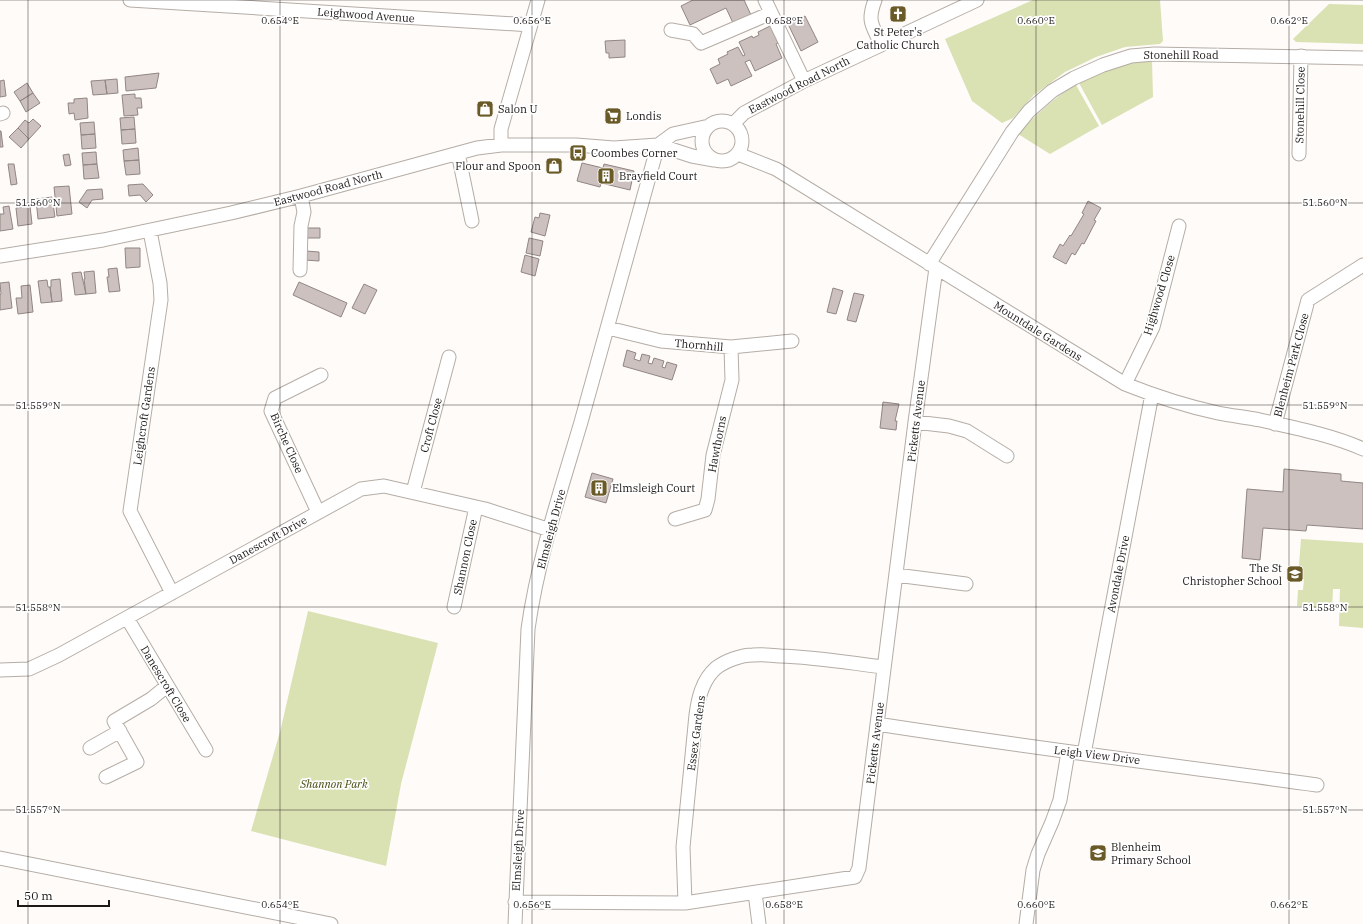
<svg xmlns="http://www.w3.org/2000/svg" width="1363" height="924" font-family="'IBM Plex Serif',serif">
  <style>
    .green { fill: #dae1b3 }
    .building { fill: #ccc1be; stroke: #918684 }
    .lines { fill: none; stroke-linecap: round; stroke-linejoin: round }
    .minor-casing { stroke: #b5ada6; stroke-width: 15 }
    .minor { stroke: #fff; stroke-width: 13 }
    .ticks { fill: none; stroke: #1c1917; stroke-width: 1; stroke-opacity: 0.45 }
    .labels { text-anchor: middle; stroke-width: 3.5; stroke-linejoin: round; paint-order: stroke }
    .street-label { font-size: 11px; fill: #1c1917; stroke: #fff }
    .poi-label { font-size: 11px; fill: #1c1917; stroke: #fff; text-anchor: start }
    .park-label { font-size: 11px; font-style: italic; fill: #454a0c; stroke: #fff }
    .ticks-label { font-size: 10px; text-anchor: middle; fill: #1c1917; stroke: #fff; stroke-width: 3.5; stroke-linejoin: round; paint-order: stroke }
  </style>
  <rect width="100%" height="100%" fill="#fefbf8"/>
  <!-- green -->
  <path class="green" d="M1033,0H1160L1163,41L1160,44L1125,47L1096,57L1065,72L1034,95L1013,118L1002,123L972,101L945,39Z
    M1329,4L1363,5V44L1296,42L1293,39Z
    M1152,61L1153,97L1102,125L1079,83L1098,73L1130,63Z
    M1076,85L1099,126L1050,154L1018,134C1037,114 1053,98 1076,85Z
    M1301,539L1363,543V628L1339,626L1340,589H1333L1332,610L1297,606L1298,590H1303L1304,579L1298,578Z
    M308,611L438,643L401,784L386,866L251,831L280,732Z"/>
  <!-- building -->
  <path class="building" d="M693,0H744L751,15L733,23L726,8L690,25L681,6Z
    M805,16L818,42L801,51L788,24Z
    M770,26L778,43L776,44L782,58L755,71L750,60L745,62L752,76L731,86L728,79L717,84L710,69L720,64L718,59L728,54L727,52L738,47L743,56L745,55L739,42L752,36L753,38L759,35L758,32Z
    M625,40V57L609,58V53H606L605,41Z
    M159,73L156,88L126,91L125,77Z
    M117,79L118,93L107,94L105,80Z
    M4,80L6,96L0,97V81Z
    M105,80L107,94L93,95L91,81Z
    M27,83L33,93L20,101L14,92Z
    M33,93L40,103L26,112L20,101Z
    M135,94V98H141L142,108H137L138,115L124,116L122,95Z
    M87,98L88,118L75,120L74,113L69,114L68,103H74V99Z
    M134,117L135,129L121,130L120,118Z
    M33,119L41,126L29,139L18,128L25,120L29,123Z
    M94,122L95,134L81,135L80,123Z
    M18,128L29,139L21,148L9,137Z
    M135,129L136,143L122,144L121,130Z
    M0,131H1L3,147H0Z
    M95,134L96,148L82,149L81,135Z
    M138,148L139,160L124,161L123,150Z
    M96,152L97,164L83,165L82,153Z
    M69,154L71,165L65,166L63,155Z
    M139,160L140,174L126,175L124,161Z
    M582,163L603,168L604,164L634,171L630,190L601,183L600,187L577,181Z
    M8,164H14L17,184L11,185Z
    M97,164L99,178L84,179L83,165Z
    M143,184L153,195L146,202L140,195L129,196L128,185Z
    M69,186L72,214L57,216L54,187Z
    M102,189L103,199L92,200L87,208L79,202L87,190Z
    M52,197L55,217L38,219L36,199Z
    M1088,201L1101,208L1094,220L1096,221L1084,244L1082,243L1075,255L1072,253L1066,264L1053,257L1060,244L1063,246L1070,235L1071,236L1084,214L1082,213Z
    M9,206L13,229L0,231V214H4L3,207Z
    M30,206L32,224L18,226L16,208Z
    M540,213L550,215L545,236L531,232L535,217L539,218Z
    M306,228H320V238H306Z
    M529,238L543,241L540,256L526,253Z
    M125,248H140V267L126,268Z
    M306,251L319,252V261L305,260Z
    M525,255L539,259L535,276L521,272Z
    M117,268L120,291L109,292L107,277H109L108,269Z
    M94,271L96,293L86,294L84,279H85L84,272Z
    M81,272L86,294L75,295L72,273Z
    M60,279L62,301L52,302L50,287H51V280Z
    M47,280L48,287H50L52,302L41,303L38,281Z
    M9,282L12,308L0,310V295L1,294L0,283Z
    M299,282L347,303L341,317L293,295Z
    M364,284L377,290L365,314L352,308Z
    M30,285L33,312L18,314L16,298H22L21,286Z
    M833,288L843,291L836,314L827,312Z
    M854,293L864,295L856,322L847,320Z
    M627,350L636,353L634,359L640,361L642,354L650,356L648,363L652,364L654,358L664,361L662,367L665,368L667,362L677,365L672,380L623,366Z
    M883,402L899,404L895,421H897L896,430L880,428Z
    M1284,469L1341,474V481L1363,483V529L1307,525L1306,531L1263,528L1260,560L1242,558L1247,489L1283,492Z
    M592,473L613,479L606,503L585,497Z"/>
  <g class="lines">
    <!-- minor casing -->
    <g class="minor-casing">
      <path id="minor" d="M130,0L531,25
        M765,0L804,81
        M875,0C867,21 872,25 881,44
        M671,30L693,34L701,43L771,13
        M0,114L3,113
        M702 141a20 20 0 1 1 40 0a20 20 0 1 1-40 0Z
        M733,124L744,113L804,81L977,0
        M501,145V129L538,0
        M658,145L673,134L709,126
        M458,153L472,221
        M738,154L776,169L1125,384C1155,396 1186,406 1218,413C1232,416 1246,417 1260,420C1295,428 1331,435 1363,449
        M1299,154L1301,56
        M150,231L160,283L161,300L130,511L172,593
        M0,256L103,240L231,213L301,196L477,148L501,145H576L614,148L658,145L692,156L714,160
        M929,264L1012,132L1029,111L1052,91L1074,78L1103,65L1131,56L1154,54L1363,58
        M300,270L301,226L304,212L301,196
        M608,328L661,341L731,347L792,341
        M1125,384L1153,327L1179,226
        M915,422L949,426L967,431L1007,456
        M1275,424L1308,300L1363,265
        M413,492L449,357
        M318,512L271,411L275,398L321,375
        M675,519L705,510L708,499L713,455L732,380L731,347
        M896,575L966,584
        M454,607L476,507
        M127,618L206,750
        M0,670L29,669L59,655L361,489L384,486L485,509L550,530
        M877,724C1024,747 1171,765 1317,785
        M90,748L120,731
        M1084,754L1152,394
        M106,777L137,762L114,721L151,699L167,686
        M0,858L331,924
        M755,893L759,924
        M515,902L685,903L855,877L859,868L915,422L936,268
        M685,903L683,847L696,715C698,699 702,680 716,668C725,661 741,655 753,655C762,654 771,655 780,656C815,657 850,663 884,667
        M515,924L528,629C538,558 561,490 581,422C607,330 632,237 658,145
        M1026,924L1033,870L1038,854L1052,822L1060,800L1068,752"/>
    </g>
    <!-- minor -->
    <use href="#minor" class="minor"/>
  </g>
  <!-- ticks -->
  <path class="ticks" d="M0,0H1363M28,0V924M280,0V924M532,0V924M784,0V924M1036,0V924M1289,0V924M0,203H1363M0,405H1363M0,607H1363M0,810H1363"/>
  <!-- icons -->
  <defs>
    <g id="church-square" transform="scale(0.9)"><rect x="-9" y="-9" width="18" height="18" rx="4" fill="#695a27" stroke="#fff"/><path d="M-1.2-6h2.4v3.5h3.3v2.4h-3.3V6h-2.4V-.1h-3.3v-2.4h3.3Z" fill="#fff"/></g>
    <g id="shop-square" transform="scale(0.9)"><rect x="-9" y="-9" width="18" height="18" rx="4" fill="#695a27" stroke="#fff"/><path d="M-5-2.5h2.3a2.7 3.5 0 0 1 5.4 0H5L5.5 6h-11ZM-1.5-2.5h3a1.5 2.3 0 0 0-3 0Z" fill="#fff"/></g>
    <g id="supermarket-square" transform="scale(0.9)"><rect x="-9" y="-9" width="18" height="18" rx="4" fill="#695a27" stroke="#fff"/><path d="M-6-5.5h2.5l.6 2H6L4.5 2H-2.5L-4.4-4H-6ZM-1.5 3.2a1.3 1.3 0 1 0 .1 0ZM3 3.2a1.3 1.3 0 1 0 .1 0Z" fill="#fff"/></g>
    <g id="bus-square" transform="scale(0.9)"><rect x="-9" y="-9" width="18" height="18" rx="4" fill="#695a27" stroke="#fff"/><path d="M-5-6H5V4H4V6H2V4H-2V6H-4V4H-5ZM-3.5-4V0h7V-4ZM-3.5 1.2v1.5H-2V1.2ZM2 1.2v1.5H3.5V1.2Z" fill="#fff"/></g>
    <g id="building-square" transform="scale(0.9)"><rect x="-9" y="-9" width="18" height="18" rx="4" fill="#695a27" stroke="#fff"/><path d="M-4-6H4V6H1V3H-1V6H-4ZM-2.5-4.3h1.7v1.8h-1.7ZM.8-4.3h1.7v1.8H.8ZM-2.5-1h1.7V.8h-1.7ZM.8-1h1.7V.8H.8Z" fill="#fff"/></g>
    <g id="school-square" transform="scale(0.9)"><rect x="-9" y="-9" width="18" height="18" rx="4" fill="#695a27" stroke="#fff"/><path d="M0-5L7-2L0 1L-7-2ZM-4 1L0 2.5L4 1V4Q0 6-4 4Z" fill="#fff"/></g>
  </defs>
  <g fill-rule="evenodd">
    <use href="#church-square" x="898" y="14"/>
    <use href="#shop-square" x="485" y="109"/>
    <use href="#supermarket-square" x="613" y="116"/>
    <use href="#bus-square" x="578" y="153"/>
    <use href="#shop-square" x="554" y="166"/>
    <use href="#building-square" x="606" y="176"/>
    <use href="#building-square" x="599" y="488"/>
    <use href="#school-square" x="1295" y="574"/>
    <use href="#school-square" x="1098" y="853"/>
  </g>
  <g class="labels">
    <!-- street labels -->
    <g class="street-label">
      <text transform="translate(366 15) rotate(4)" y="4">Leighwood Avenue</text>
      <text x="1181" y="59">Stonehill Road</text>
      <text transform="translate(799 85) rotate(-27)" y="4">Eastwood Road North</text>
      <text transform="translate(1300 105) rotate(-89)" y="4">Stonehill Close</text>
      <text transform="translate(328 188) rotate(-15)" y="4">Eastwood Road North</text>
      <text transform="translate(1159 295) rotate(-73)" y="4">Highwood Close</text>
      <text transform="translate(1038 331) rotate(32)" y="4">Mountdale Gardens</text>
      <text transform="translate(699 345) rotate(5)" y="4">Thornhill</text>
      <text transform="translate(1291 365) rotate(-75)" y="4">Blenheim Park Close</text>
      <text transform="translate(144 416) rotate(-82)" y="4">Leighcroft Gardens</text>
      <text transform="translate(916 421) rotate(-83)" y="4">Picketts Avenue</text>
      <text transform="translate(431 425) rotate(-75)" y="4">Croft Close</text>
      <text transform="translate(287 443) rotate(66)" y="4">Birche Close</text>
      <text transform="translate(717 444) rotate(-79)" y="4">Hawthorns</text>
      <text transform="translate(551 529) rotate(-75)" y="4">Elmsleigh Drive</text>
      <text transform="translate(268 540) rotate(-29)" y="4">Danescroft Drive</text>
      <text transform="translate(465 557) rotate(-78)" y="4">Shannon Close</text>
      <text transform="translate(1118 574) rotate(-79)" y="4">Avondale Drive</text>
      <text transform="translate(166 684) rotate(59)" y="4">Danescroft Close</text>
      <text transform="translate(696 733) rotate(-82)" y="4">Essex Gardens</text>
      <text transform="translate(875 743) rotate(-83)" y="4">Picketts Avenue</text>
      <text transform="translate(1097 755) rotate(7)" y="4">Leigh View Drive</text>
      <text transform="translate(518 850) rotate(-87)" y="4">Elmsleigh Drive</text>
    </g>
    <!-- poi labels -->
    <g class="poi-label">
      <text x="898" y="36" text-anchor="middle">St Peter's<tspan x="898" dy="13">Catholic Church</tspan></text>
      <text x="498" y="113">Salon U</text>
      <text x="626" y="120">Londis</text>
      <text x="591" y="157">Coombes Corner</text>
      <text x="541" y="170" text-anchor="end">Flour and Spoon</text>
      <text x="619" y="180">Brayfield Court</text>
      <text x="612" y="492">Elmsleigh Court</text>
      <text x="1282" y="572" text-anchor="end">The St<tspan x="1282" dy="13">Christopher School</tspan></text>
      <text x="1111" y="851">Blenheim<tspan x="1111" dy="13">Primary School</tspan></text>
    </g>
    <!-- park labels -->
    <g class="park-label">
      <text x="334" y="788">Shannon Park</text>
    </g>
  </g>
  <g class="ticks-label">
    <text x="280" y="24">0.654°E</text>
    <text x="532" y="24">0.656°E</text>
    <text x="784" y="24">0.658°E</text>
    <text x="1036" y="24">0.660°E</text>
    <text x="1289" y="24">0.662°E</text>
    <text x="38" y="206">51.560°N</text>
    <text x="1325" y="206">51.560°N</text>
    <text x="38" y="409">51.559°N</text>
    <text x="1325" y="409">51.559°N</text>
    <text x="38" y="611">51.558°N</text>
    <text x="1325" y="611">51.558°N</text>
    <text x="38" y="813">51.557°N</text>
    <text x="1325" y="813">51.557°N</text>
    <text x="280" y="908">0.654°E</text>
    <text x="532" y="908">0.656°E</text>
    <text x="784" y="908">0.658°E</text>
    <text x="1036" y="908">0.660°E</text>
    <text x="1289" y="908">0.662°E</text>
  </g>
  <!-- scale -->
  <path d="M18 900v6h91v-6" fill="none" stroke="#1c1917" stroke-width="2"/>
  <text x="24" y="900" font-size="12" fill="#1c1917" stroke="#ffffff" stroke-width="3" paint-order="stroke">50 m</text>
</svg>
